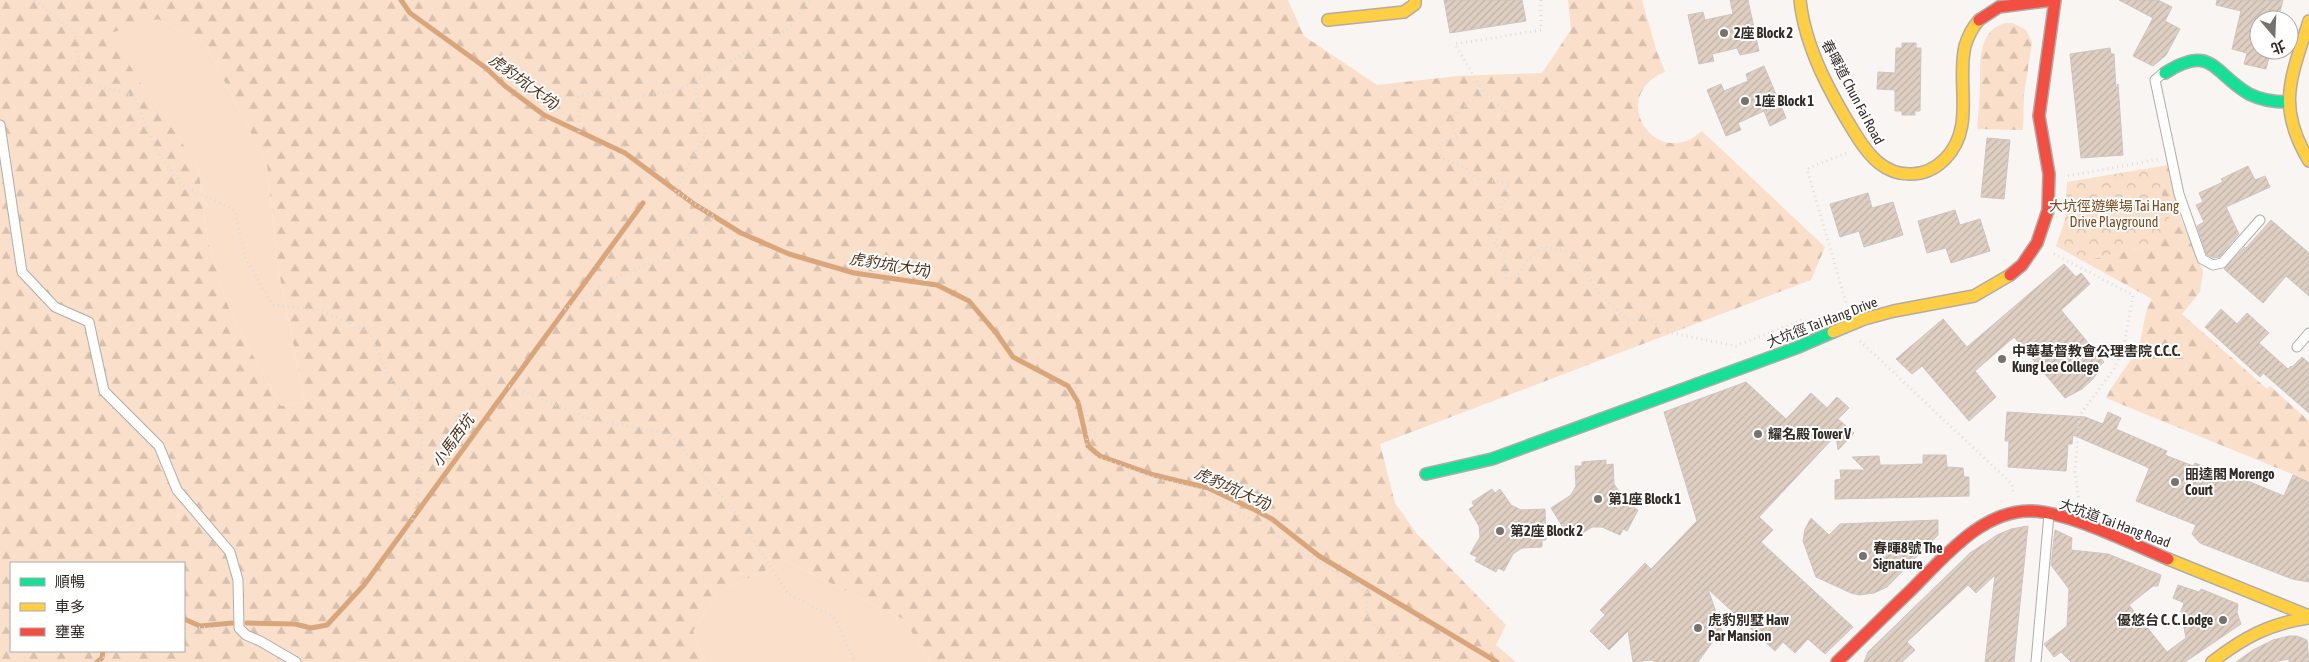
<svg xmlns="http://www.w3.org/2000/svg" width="2309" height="662" font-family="'Asap Condensed','Noto Sans TC',sans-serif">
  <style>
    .green { fill: #fadfca }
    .forest { fill: url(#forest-firs); fill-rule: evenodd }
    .park { fill: url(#park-crowns) }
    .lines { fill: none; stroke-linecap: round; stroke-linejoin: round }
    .stream { stroke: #d9a67c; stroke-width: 5 }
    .building { fill: url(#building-hatch); stroke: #cbc6c2 }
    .lane-casing { stroke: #b1aca8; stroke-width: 11 }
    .fast-casing { stroke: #b1aca8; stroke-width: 14 }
    .slow-casing { stroke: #b1aca8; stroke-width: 14 }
    .jam-casing { stroke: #b1aca8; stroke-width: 14 }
    .path { stroke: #dedddc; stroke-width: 3; stroke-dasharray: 1 4; stroke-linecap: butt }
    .lane { stroke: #fefefd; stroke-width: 9 }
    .fast { stroke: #16e098; stroke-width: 11 }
    .slow { stroke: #ffcf43; stroke-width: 11 }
    .jam { stroke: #f24e42; stroke-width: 11 }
    .poi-dot { fill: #78726d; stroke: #fff; stroke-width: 2 }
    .labels { text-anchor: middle; stroke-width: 4; stroke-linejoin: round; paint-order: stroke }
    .poi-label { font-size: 14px; font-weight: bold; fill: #322b26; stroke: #fff; text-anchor: start }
    .street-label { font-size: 14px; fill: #322b26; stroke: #fff }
    .park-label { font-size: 14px; fill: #7b4a1f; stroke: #fff }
    .water-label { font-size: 15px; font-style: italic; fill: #4c2e15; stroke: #fff }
  </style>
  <defs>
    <pattern id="forest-firs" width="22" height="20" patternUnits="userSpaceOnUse" patternTransform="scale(1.25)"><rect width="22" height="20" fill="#fadfca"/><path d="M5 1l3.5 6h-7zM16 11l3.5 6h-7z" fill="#d7c0ad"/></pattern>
    <pattern id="park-crowns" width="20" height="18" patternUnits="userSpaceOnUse" patternTransform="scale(1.25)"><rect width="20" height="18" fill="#fadfca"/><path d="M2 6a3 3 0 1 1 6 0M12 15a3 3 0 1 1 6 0" fill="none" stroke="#d7c0ad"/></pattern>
    <pattern id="building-hatch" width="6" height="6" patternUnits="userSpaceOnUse" patternTransform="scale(1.25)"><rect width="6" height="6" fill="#dfcfc2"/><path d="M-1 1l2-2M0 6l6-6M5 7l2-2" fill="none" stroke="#c0b2a7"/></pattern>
  </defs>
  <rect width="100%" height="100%" fill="#f9f5f2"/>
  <!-- green -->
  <path class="green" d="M158,19L206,45L267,165L278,267L305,402L281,406L249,348L228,306L208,242L198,166L140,82L109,33Z
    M786,561L905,620L929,662H705L693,631L718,592Z"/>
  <!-- forest -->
  <path class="forest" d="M0,0H1288L1304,36L1377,85L1458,76L1542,73L1571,30L1568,0H1642L1656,49L1665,72C1606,96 1656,173 1702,131L1825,247L1811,280L1380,444L1395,503L1417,534L1506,625L1496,645L1516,662H929L905,620L786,561L718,592L693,631L705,662H0ZM158,19L206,45L267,165L278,267L305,402L281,406L249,348L228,306L208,242L198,166L140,82L110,33ZM11,563H184V651H11Z
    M2006,23H2013L2026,30L2032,42L2024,95L2023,130L1977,129C1978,114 1980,100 1980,85C1980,62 1978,29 2006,23Z
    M2168,165L2181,219L2203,271L2200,292L2182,314L2267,389L2270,386L2309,421V481L2106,398C2114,381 2127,368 2136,351C2145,337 2141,317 2152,299L2083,261L2151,246L2160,188Z"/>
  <!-- park -->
  <path class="park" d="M2168,165L2160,188L2171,225L2151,246L2083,261L2056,246L2065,220L2067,182Z"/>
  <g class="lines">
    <!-- stream -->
    <path class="stream" d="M401,0L410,13L486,68L505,86L544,115L625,153L694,204L741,233L789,254L854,273L937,285L969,301L997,334L1013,357L1068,386L1078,402L1088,446L1100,456L1154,475L1208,488L1255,510L1272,519L1319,556L1497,662
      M184,619L200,626L232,623
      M247,623L295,624L311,628L327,625L364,585L643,203
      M97,662L102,658L103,651"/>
  </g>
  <!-- building -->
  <path class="building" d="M1444,0H1522L1526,21L1450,33Z
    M1730,0H1748L1759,51L1740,55L1737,48L1712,54L1714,61L1699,64L1688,15L1703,12L1705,20L1733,14Z
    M2119,0H2158L2172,7L2165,21L2180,29L2166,55L2153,66L2133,56L2153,18Z
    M2217,0H2283L2278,20H2259V50H2271L2266,69L2244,64L2247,53L2232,49L2241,11L2216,5Z
    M1902,43H1916V48H1921L1920,111H1915V115H1902V111H1895V90L1877,89L1878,72L1895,73L1896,48H1902Z
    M2110,48L2111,54H2114L2116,89L2118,84L2123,155L2081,158L2070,54Z
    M1764,66L1786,118L1770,126L1764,111L1738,123L1741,130L1726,136L1707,90L1721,84L1724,91L1748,81L1746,74Z
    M1987,138L2010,140L2004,199L1981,197Z
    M2248,166L2255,180L2265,176L2270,187L2226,207L2239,234L2219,257L2214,258L2207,255L2197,226L2204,222L2196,205L2203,202L2199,193L2223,182L2221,179Z
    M1868,193L1872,208L1893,202L1903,235L1864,247L1859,231L1840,237L1830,204Z
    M1955,210L1960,225L1980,219L1990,251L1951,263L1946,248L1927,253L1918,221Z
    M2271,220L2309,253V296L2286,276L2263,303L2224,269L2245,247L2246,248Z
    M2064,264L2076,277L2081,273L2090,284L2061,310L2104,362L2097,368L2099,370L2093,379L2082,389L2065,398L2014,337L1975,371L1996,397L1969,421L1922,366L1912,374L1896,359L1943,319L1967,347Z
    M2221,309L2237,324L2247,313L2269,333L2259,343L2288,369L2291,366L2292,367L2302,357L2309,363V413L2263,373L2260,377L2205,327Z
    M1746,382L1786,419L1811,393L1827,408L1837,397L1849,408L1838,419L1854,433L1838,450L1836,435L1759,517L1773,530L1761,542L1853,627L1825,654L1808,639L1795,653L1783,642L1775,651L1708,589L1724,636L1716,637L1698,662H1655L1652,660L1633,662L1628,631L1609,650L1590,631L1605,615L1600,610L1645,563L1651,569L1697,521L1664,412Z
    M2007,412L2085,417L2103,424L2108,412L2121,418L2116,429L2167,451L2165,455L2193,466L2195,463L2220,473L2221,470L2284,496L2293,475L2309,482V582L2292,579L2200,543L2192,534L2196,525L2136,501L2149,469L2147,467L2073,435L2072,444H2068L2066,471L2008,467L2009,441H2005Z
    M1923,455H1946L1947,467L1963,468L1964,477H1969V496L1835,499V480L1841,479L1840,470H1865L1852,457L1879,456L1880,465H1896L1923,464Z
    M1606,460V465L1613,464L1614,484L1620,493L1637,502L1634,508L1638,510L1627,531L1623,529L1620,535L1602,527H1592L1575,538L1571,532L1567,534L1551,508L1571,495L1576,486L1575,466H1582V462Z
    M1492,489L1495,493L1500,489L1511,505L1521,510L1545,509L1546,540H1542V547L1522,548L1513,554L1504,571L1498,568L1496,572L1475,561L1477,557L1470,554L1480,537L1479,526L1469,509L1474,506L1472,502Z
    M1811,518L1829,535L1840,524L1938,520V535L1887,587L1874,593L1859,595L1851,593L1816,577L1803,541L1805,529Z
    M2028,526L2014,662H1985L1995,575L1976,593L1968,585L1907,642L1915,650L1902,662H1864L1868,652L1970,553L1997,535L2011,529Z
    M2055,530L2072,538L2071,550L2108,554L2161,575L2158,586H2153L2129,605L2167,652L2186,638L2181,611L2184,603L2173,598L2178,585L2199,592L2201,589L2238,604L2237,613L2241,624L2185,662H2071L2061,652L2054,657L2044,644L2067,626L2069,589L2051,565Z
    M2297,636L2307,640L2309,662H2289V659L2273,662H2236L2253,650L2273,640L2289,636Z"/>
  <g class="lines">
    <!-- lane casing -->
    <g class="lane-casing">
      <path id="lane" d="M2162,74L2155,80L2179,194L2202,259L2213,265L2222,263L2260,220
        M0,125L22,272L55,307L89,322L104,391L159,446L177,490L230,552L238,580L239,628L246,635L260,641L296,662
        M2297,347L2309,333
        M2036,662L2049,514"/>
    </g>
    <!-- fast casing -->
    <g class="fast-casing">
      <path id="fast" d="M2165,73C2212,43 2213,73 2249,94C2261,100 2274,102 2287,102
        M1426,474L1492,459L1796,348L1833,332"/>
    </g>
    <!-- slow casing -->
    <g class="slow-casing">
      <path id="slow" d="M1800,0C1805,48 1831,95 1856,135C1869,156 1885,175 1911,174C1924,174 1936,168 1945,159C1976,128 1956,83 1965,46C1968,36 1973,27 1979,20
        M1328,20L1404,12L1415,4V0
        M2309,21C2291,78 2276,106 2309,161
        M1833,332L1864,319L1894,311L1974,296L2010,275
        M2168,559L2309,616
        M2212,662C2243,638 2270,623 2309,618"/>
    </g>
    <!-- jam casing -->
    <g class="jam-casing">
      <path id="jam" d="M1979,20L1999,7L2054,0
        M2010,275L2022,265L2037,243L2048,210L2049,174L2039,116L2055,0
        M1837,662C1861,639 1884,616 1908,593C1941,561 1981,509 2032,511C2069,512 2132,544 2168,559"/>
    </g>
    <!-- path -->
    <path class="path" d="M35,0L75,33L81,82L135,96L155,149L182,185L234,210L246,259L273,305L320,310L369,332L390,379L421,413L422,468L408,546
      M1541,0V30L1455,44L1483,91L1450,118L1457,137L1439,144L1442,158L1467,169L1471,175L1480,179L1509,183L1505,191L1510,197L1502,202C1498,219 1503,227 1494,245L1504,252L1506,278H1516L1527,261L1542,247L1572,252L1598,292L1628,320L1649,318L1662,331L1736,346L1802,320L1806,321
      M1483,91L1507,112
      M579,132L578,97L598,90L615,101L681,89L789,28L810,0
      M1846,153L1807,169L1847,306
      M2068,176L2160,159
      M2054,254L2133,295L2124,345L2114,369L2079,416L2075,472L2079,502
      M565,309L615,278L664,258L715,217L675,191L705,135L694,82
      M1860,341L2012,484L2013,494
      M1073,383L1091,426L1086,441L1087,454L1154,478L1204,490L1367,592V616L1406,662
      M509,386L589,419L670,434L738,516L788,594L834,617L855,662
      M184,627L229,629
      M100,662L110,651"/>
    <!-- lane -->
    <use href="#lane" class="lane"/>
    <!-- fast -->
    <use href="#fast" class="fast"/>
    <!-- slow -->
    <use href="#slow" class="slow"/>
    <!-- jam -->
    <use href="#jam" class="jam"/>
  </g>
  <!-- markers -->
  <g class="poi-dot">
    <circle cx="1724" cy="33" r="5"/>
    <circle cx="1745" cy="101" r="5"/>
    <circle cx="2002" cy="359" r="5"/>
    <circle cx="1758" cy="434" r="5"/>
    <circle cx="2175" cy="482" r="5"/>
    <circle cx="1598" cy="499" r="5"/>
    <circle cx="1500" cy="531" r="5"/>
    <circle cx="1863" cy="556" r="5"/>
    <circle cx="2223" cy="620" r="5"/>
    <circle cx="1698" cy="628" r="5"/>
  </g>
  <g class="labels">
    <!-- poi labels -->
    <g class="poi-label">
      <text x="1734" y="38">2座 Block 2</text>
      <text x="1755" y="106">1座 Block 1</text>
      <text x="2012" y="356">中華基督教會公理書院 C.C.C.<tspan x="2012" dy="16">Kung Lee College</tspan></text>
      <text x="1768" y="439">耀名殿 Tower V</text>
      <text x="2185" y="479">昍逵閣 Morengo<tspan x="2185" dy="16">Court</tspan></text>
      <text x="1608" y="504">第1座 Block 1</text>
      <text x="1510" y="536">第2座 Block 2</text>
      <text x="1873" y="553">春暉8號 The<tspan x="1873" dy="16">Signature</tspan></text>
      <text x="1708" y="625">虎豹別墅 Haw<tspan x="1708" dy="16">Par Mansion</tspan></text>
      <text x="2213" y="625" text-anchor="end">優悠台 C. C. Lodge</text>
    </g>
    <!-- street labels -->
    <g class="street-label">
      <text transform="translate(1853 92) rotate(62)" y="5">春暉道 Chun Fai Road</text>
      <text transform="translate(1822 322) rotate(-21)" y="5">大坑徑 Tai Hang Drive</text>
      <text transform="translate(2115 523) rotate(20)" y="5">大坑道 Tai Hang Road</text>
    </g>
    <!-- park labels -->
    <g class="park-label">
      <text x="2114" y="211">大坑徑遊樂場 Tai Hang<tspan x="2114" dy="16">Drive Playground</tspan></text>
    </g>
    <!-- water labels -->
    <g class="water-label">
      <text transform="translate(524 82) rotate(36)" y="5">虎豹坑(大坑)</text>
      <text transform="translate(890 265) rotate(9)" y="5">虎豹坑(大坑)</text>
      <text transform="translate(453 441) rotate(-54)" y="5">小馬西坑</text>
      <text transform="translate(1233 489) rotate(24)" y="5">虎豹坑(大坑)</text>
    </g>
  </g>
  <!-- legend -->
  <rect x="10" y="562" width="175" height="90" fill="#ffffff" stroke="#adaaa8"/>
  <rect x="20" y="578" width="25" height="8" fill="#16e098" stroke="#adaaa8"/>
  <text x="55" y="587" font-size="15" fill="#322b26">順暢</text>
  <rect x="20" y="603" width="25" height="8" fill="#ffcf43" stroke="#adaaa8"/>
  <text x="55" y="612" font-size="15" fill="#322b26">車多</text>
  <rect x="20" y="628" width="25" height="8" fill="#f24e42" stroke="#adaaa8"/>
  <text x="55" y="637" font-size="15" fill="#322b26">壅塞</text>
  <!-- north arrow -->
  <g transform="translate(2274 35) rotate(161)"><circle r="24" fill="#ffffff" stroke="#adaaa8"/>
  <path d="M0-4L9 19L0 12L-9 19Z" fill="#78726d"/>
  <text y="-8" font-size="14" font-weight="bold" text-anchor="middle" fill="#322b26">北</text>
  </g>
</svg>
